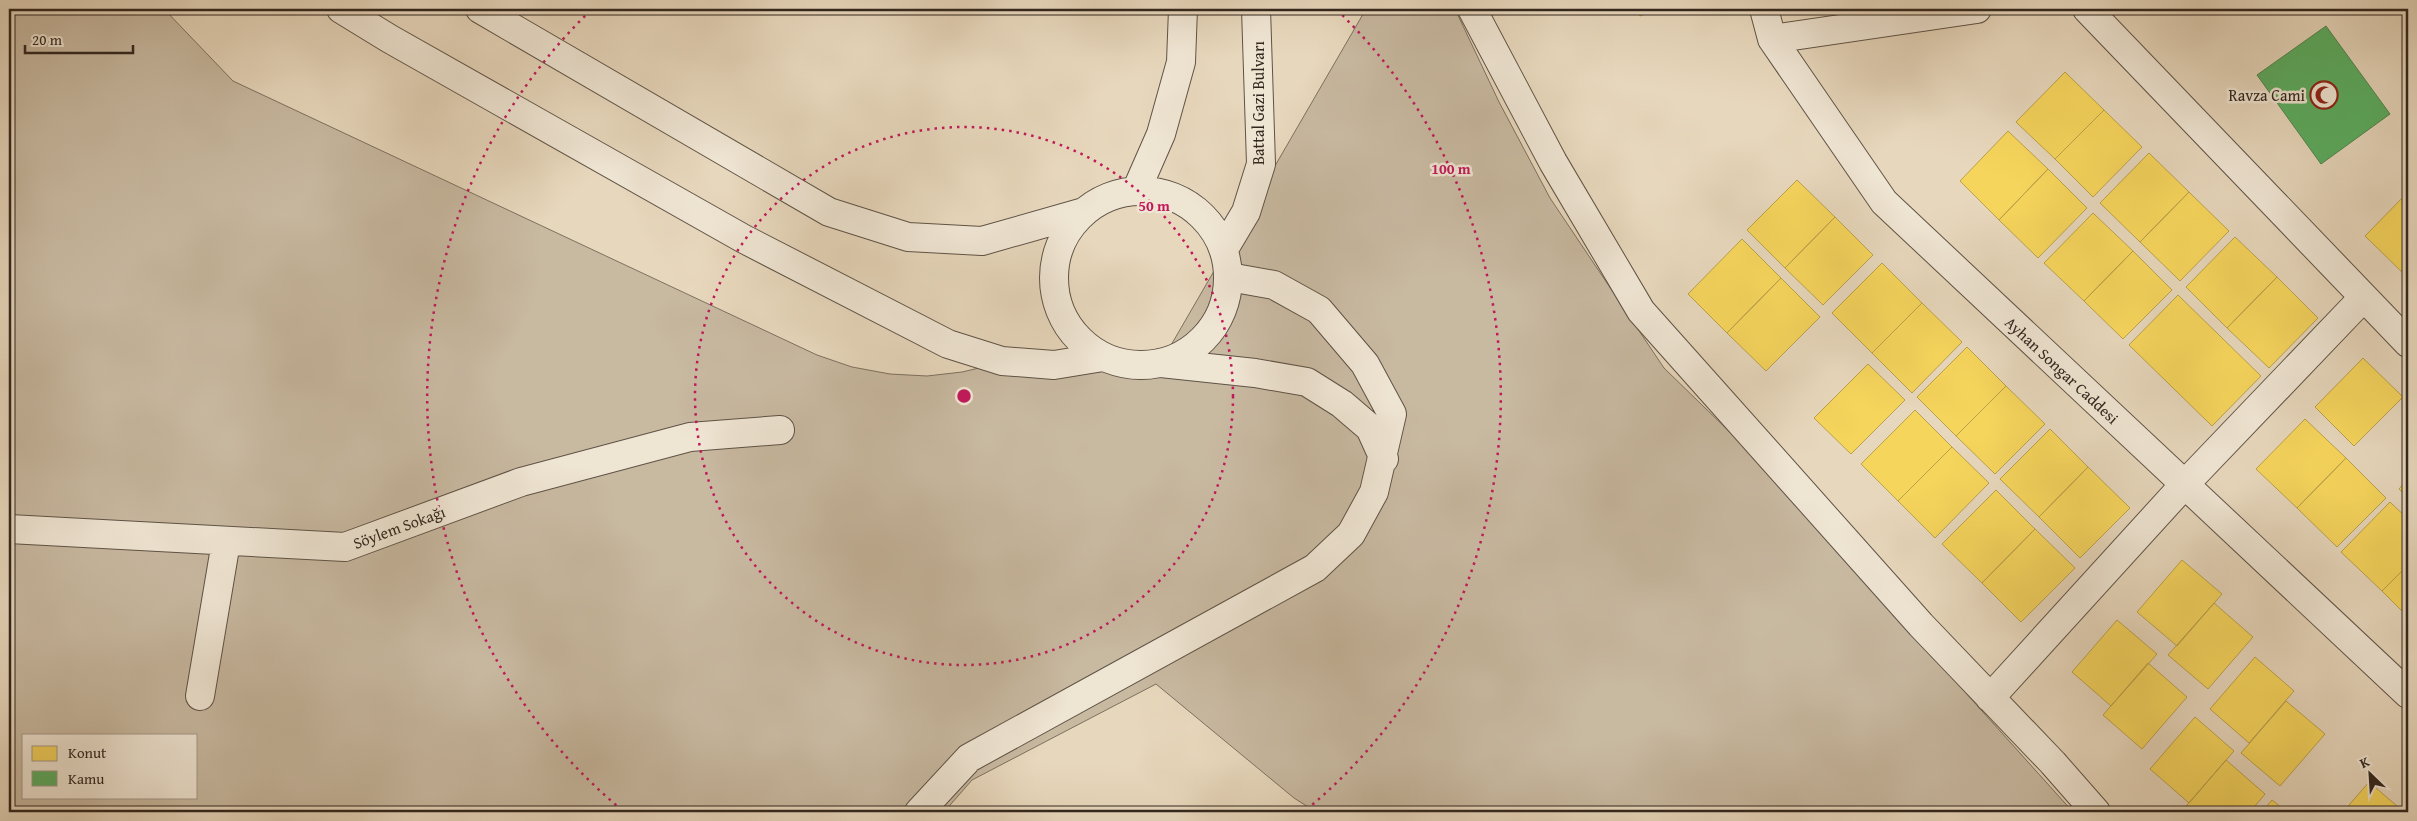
<svg xmlns="http://www.w3.org/2000/svg" width="2417" height="821" font-family="'Gentium Book Plus',serif">
  <style>
    .green { fill: #c8b9a1; stroke: #7d7060; fill-rule: evenodd }
    .homes { fill: #f6d55c; stroke: #bba14a }
    .public { fill: #5aae61; stroke: #4e864d }
    .lines { fill: none; stroke-linecap: round; stroke-linejoin: round }
    .minor-casing { stroke: #5f5346; stroke-width: 30 }
    .tertiary-casing { stroke: #5f5346; stroke-width: 30 }
    .minor { stroke: #efe5d3; stroke-width: 28 }
    .tertiary { stroke: #efe5d3; stroke-width: 28 }
    .ring { fill: none; stroke: #c2185b; stroke-width: 2.5; stroke-dasharray: 2.5 5 }
    .labels { text-anchor: middle; stroke-width: 5; stroke-linejoin: round; paint-order: stroke }
    .poi-label { font-size: 16px; fill: #32271f; stroke: #efe5d3; text-anchor: end }
    .street-label { font-size: 16px; fill: #32271f; stroke: #efe5d3 }
    .centre { fill: #c2185b; stroke: #efe5d3; stroke-width: 2.5 }
    .ring-label { font-size: 15px; text-anchor: middle; font-weight: bold; fill: #c2185b; stroke: #efe5d3; stroke-width: 5; stroke-linejoin: round; paint-order: stroke }
  </style>
  <rect width="100%" height="100%" fill="#e7d7bc"/>
  <filter id="stains"><feTurbulence type="fractalNoise" baseFrequency=".004" numOctaves="4"/><feColorMatrix values="0 0 0 0 .2 0 0 0 0 .09 0 0 0 0 .02 0 0 0 .5 -.17"/></filter>
  <radialGradient id="worn" r=".72"><stop offset=".6" stop-color="#630" stop-opacity="0"/><stop offset="1" stop-color="#630" stop-opacity=".3"/></radialGradient>
  <!-- green -->
  <path class="green" d="M9,9H164L233,81L817,355L852,367L890,374L927,376L962,372L996,364L1156,371L1366,9H1455L1499,102L1550,198L1664,368L1739,441L2073,812H1316L1294,798L1156,684L972,780L944,812H9ZM24,735H196V797H24Z"/>
  <!-- homes -->
  <path class="homes" d="M1637,9H1657L1640,16Z
    M2065,72L2104,110L2055,159L2016,122Z
    M2104,110L2142,147L2093,197L2055,159Z
    M2008,131L2048,169L1999,220L1960,181Z
    M2149,153L2189,192L2140,242L2100,203Z
    M2048,169L2087,208L2038,258L1999,220Z
    M1797,180L1835,217L1785,268L1747,230Z
    M2189,192L2229,231L2180,281L2140,242Z
    M2408,192V271L2405,275L2365,236Z
    M2093,213L2133,251L2084,301L2044,263Z
    M1835,217L1873,255L1823,305L1785,268Z
    M2235,237L2277,277L2227,328L2186,287Z
    M1742,239L1781,278L1727,333L1688,294Z
    M2133,251L2172,290L2123,339L2084,301Z
    M1882,263L1922,303L1872,353L1832,313Z
    M2277,277L2318,318L2269,368L2227,328Z
    M1781,278L1820,317L1766,371L1727,333Z
    M2178,295L2261,376L2212,426L2129,345Z
    M1922,303L1962,342L1912,393L1872,353Z
    M1967,347L2006,386L1956,436L1917,397Z
    M2363,358L2403,397L2354,446L2315,407Z
    M1868,364L1905,400L1851,454L1814,418Z
    M2006,386L2045,424L1995,474L1956,436Z
    M1915,410L1952,447L1898,501L1861,464Z
    M2305,419L2346,458L2297,508L2256,469Z
    M2050,429L2088,467L2039,517L2000,479Z
    M1952,447L1989,483L1935,538L1898,501Z
    M2346,458L2386,498L2337,547L2297,508Z
    M2088,467L2130,508L2080,558L2039,517Z
    M2408,479V498L2399,489Z
    M1996,490L2035,529L1982,583L1942,544Z
    M2390,502L2408,519V565L2382,591L2341,552Z
    M2035,529L2075,568L2021,622L1982,583Z
    M2182,560L2222,594L2177,646L2137,612Z
    M2408,565V617L2382,591Z
    M2214,603L2253,637L2208,689L2168,655Z
    M2117,620L2157,654L2111,706L2072,672Z
    M2255,657L2294,691L2249,743L2210,709Z
    M2148,663L2187,697L2142,749L2103,715Z
    M2286,701L2325,734L2280,786L2241,753Z
    M2195,717L2234,751L2189,803L2150,769Z
    M2226,760L2265,794L2250,812H2181Z
    M2369,782L2404,812H2343Z
    M2272,800L2287,812H2262Z"/>
  <!-- public -->
  <path class="public" d="M2326,26L2390,114L2321,164L2257,75Z"/>
  <g class="lines">
    <!-- minor casing -->
    <g class="minor-casing">
      <path id="minor" d="M1472,9L1553,162L1641,311L1921,625L2053,763L2096,812
        M1764,9L1772,39L1884,202L2408,694
        M2087,9L2408,343
        M1772,39L1977,9
        M1161,363L1255,373L1307,382L1342,404L1370,428L1384,459
        M9,529L345,547L521,482L690,437L780,430
        M200,696L226,542
        M1990,698L2184,485L2363,298
        M919,812L969,758L1315,568L1351,534L1374,492L1392,414L1365,364L1319,310L1274,285L1229,277"/>
    </g>
    <!-- tertiary casing -->
    <g class="tertiary-casing">
      <path id="tertiary" d="M341,9L390,39L744,239L948,344L1002,361L1054,365L1103,357
        M480,9L829,212L908,237L982,241L1084,212
        M1136,191L1161,134L1181,62L1183,9
        M1054 278a87 87 0 1 1 174 0a87 87 0 1 1-174 0Z
        M1224,249L1246,212L1261,164L1256,9"/>
    </g>
    <!-- minor -->
    <use href="#minor" class="minor"/>
    <!-- tertiary -->
    <use href="#tertiary" class="tertiary"/>
  </g>
  <!-- distance rings -->
  <g class="ring">
    <circle cx="964" cy="396" r="269"/>
    <path d="M622 810A537 537 0 0 1 591 10M1337 10A537 537 0 0 1 1306 810"/>
  </g>
  <!-- icons -->
  <defs>
    <g id="mosque-ring" transform="scale(1.4375)"><circle r="9.5" fill="#efe5d3" stroke="#8f2418" stroke-width="1.5"/><path d="M3.5-4.9A6 6 0 1 0 3.5 4.9A5 5 0 1 1 3.5-4.9Z" fill="#8f2418"/></g>
  </defs>
  <g fill-rule="evenodd">
    <use href="#mosque-ring" x="2324" y="95"/>
  </g>
  <g class="labels">
    <!-- poi labels -->
    <g class="poi-label">
      <text x="2305" y="101">Ravza Cami</text>
    </g>
    <!-- street labels -->
    <g class="street-label">
      <text transform="translate(1258 103) rotate(-90)" y="6">Battal Gazi Bulvarı</text>
      <text transform="translate(2062 370) rotate(43)" y="6">Ayhan Songar Caddesi</text>
      <text transform="translate(399 527) rotate(-20)" y="6">Söylem Sokağı</text>
    </g>
  </g>
  <circle cx="964" cy="396" r="8" class="centre"/>
  <g class="ring-label">
    <text x="1451" y="174">100 m</text>
    <text x="1154" y="211">50 m</text>
  </g>
  <!-- margin -->
  <rect width="2417" height="821" fill="none" stroke="#e7d7bc" stroke-width="30"/>
  <rect x="10" y="10" width="2397" height="801" fill="none" stroke="#32271f" stroke-width="2.5"/>
  <rect x="15" y="15" width="2387" height="791" fill="none" stroke="#32271f"/>
  <!-- legend -->
  <rect x="22" y="734" width="175" height="65" fill="#efe5d3" stroke="#a3998b"/>
  <rect x="32" y="746" width="25" height="15" fill="#f6d55c" stroke="#a3998b"/>
  <text x="68" y="758" font-size="15" fill="#32271f">Konut</text>
  <rect x="32" y="771" width="25" height="15" fill="#5aae61" stroke="#a3998b"/>
  <text x="68" y="784" font-size="15" fill="#32271f">Kamu</text>
  <!-- north arrow -->
  <g transform="translate(2370 774) rotate(335)" stroke="#efe5d3" stroke-width="4" paint-order="stroke">
  <path d="M0-4L9 19L0 12L-9 19Z" fill="#32271f"/>
  <text y="-8" font-size="14" font-weight="bold" text-anchor="middle" fill="#32271f">K</text>
  </g>
  <!-- scale -->
  <path d="M25 45v8h108v-8" fill="none" stroke="#32271f" stroke-width="2.5"/>
  <text x="32" y="45" font-size="15" fill="#32271f" stroke="#efe5d3" stroke-width="4" paint-order="stroke">20 m</text>
  <rect width="100%" height="100%" filter="url(#stains)"/>
  <rect width="100%" height="100%" fill="url(#worn)"/>
</svg>
